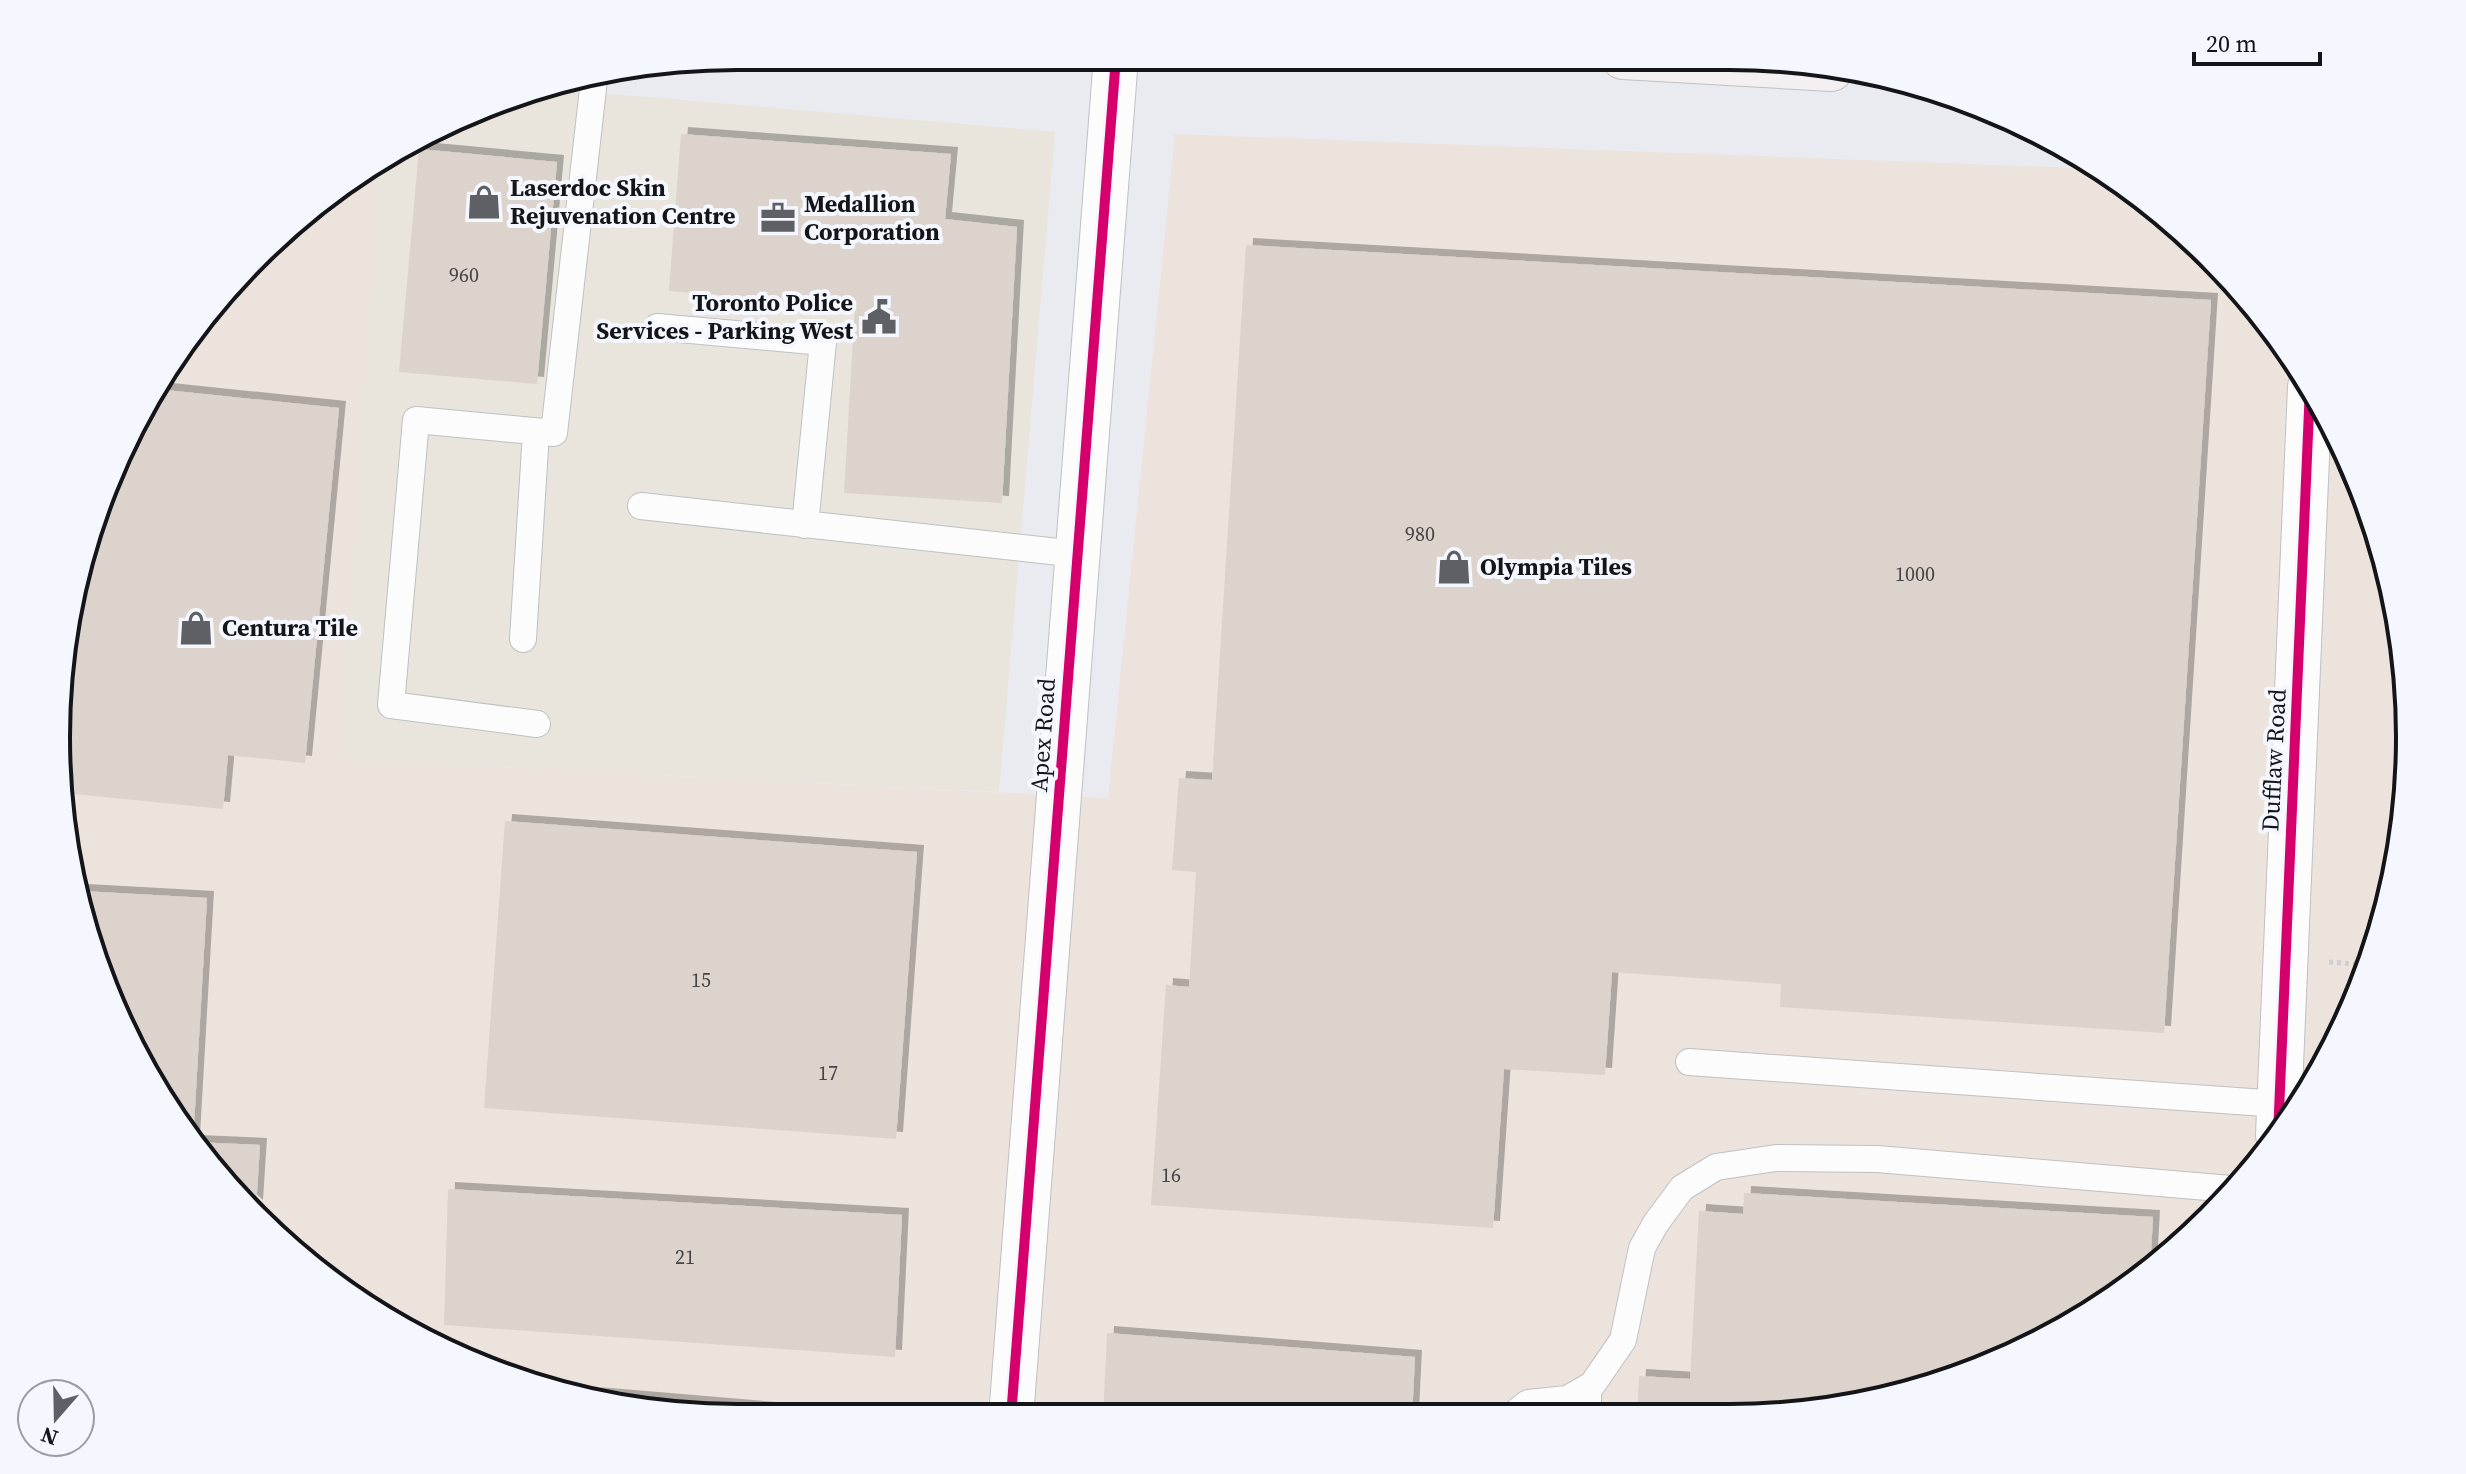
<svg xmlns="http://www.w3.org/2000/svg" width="2466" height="1474" font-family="'Source Serif 4',serif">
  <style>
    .commercial { fill: #e9e4dc }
    .industrial { fill: #ece3dc }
    .building { fill: #dbd3cc; filter: url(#shadow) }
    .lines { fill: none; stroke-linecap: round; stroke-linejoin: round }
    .service-casing { stroke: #bfc0c4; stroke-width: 28 }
    .minor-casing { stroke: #bfc0c4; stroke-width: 46 }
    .tertiary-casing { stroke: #bfc0c4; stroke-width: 46 }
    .secondary-casing { stroke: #bfc0c4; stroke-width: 46 }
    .path { stroke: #cfcfd1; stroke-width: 5; stroke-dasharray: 4 4; stroke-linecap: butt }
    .service { stroke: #fcfcfd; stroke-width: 26 }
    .minor { stroke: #fcfcfd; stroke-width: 44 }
    .tertiary { stroke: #fcfcfd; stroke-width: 44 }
    .secondary { stroke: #f4f0f2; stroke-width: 44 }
    .cycleway-casing { stroke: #f5f7ff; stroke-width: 15 }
    .cycleway { stroke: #d6006c; stroke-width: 10 }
    .labels { text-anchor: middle; stroke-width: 8; stroke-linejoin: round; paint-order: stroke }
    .number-label { font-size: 20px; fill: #464446 }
    .poi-label { font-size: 24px; font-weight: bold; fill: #141519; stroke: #f5f7ff; text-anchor: start }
    .street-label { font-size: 24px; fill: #141519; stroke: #f5f7ff }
    .rim { fill: none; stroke: #141519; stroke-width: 4 }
  </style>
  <defs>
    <filter id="shadow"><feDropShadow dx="7" dy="-7" stdDeviation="0" flood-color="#0004"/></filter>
  </defs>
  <rect width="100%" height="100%" fill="#eaebf1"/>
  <!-- commercial -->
  <path class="commercial" d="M542,88L1055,132L999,792L339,759L379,166L519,92Z"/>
  <!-- industrial -->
  <path class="industrial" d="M1175,134L2103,169L2211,256L2295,359L2358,477L2397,605L2410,737L2397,870L2358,998L2295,1116L2178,1249L2069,1327L1906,1395L1774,1417H692L518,1382L358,1303L196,1151L92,955L56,737L92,519L171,358L323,196L379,166L340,759L1108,798Z"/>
  <!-- building -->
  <path class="building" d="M681,134L951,154L945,219L1017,227L1002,503L844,493L855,305L669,291Z
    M419,149L557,162L537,384L399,372Z
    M1246,245L2211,300L2164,1033L1780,1007L1781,984L1612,972L1605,1075L1504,1069L1493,1228L1151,1205L1166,985L1189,987L1196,872L1172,870L1179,778L1212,780Z
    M156,389L339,408L305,763L228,755L223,809L65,793L56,737L92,519Z
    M505,821L917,852L896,1139L484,1108Z
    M81,891L207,898L193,1142L260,1145L256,1207L196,1151L92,955Z
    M448,1189L902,1215L895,1357L444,1325Z
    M1744,1193L2153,1217L2150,1269L2069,1327L1906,1395L1774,1417H1637L1639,1376L1690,1379L1699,1211L1743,1214Z
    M1107,1333L1415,1357L1412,1417H1103Z
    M592,1394L805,1412V1417H692Z"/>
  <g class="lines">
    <!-- service casing -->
    <g class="service-casing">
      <path id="service" d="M657,327L823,342L805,525
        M641,506L1077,554
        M523,639L536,432
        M537,724L391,705L416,420L554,433L594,80
        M1689,1062L2279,1104
        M1588,1387V1417
        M1510,1417L1528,1403L1567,1399L1592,1385L1623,1340L1642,1248L1656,1223L1682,1188L1716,1167L1776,1158L1877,1159L2231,1189"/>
    </g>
    <!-- minor casing -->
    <g class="minor-casing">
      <path id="minor" d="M1011,1417L1116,57"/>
    </g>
    <!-- tertiary casing -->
    <g class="tertiary-casing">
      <path id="tertiary" d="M2278,1135L2310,387"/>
    </g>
    <!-- secondary casing -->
    <g class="secondary-casing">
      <path id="secondary" d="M1623,57L1831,69"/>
    </g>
    <!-- path -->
    <path class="path" d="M2329,962L2368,965"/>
    <!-- service -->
    <use href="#service" class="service"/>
    <!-- minor -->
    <use href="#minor" class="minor"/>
    <!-- tertiary -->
    <use href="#tertiary" class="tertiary"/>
    <!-- secondary -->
    <use href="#secondary" class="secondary"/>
    <!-- cycleway casing -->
    <g class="cycleway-casing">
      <path id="cycleway" d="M2278,1135L2310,387
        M1011,1417L1116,57"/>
    </g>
    <!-- cycleway -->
    <use href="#cycleway" class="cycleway"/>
  </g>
  <!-- icons -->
  <defs>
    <g id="shop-bare" transform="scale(2.76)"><path d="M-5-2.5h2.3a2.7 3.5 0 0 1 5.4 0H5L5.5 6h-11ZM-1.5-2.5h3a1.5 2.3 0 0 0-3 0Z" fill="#5f6065" stroke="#f5f7ff" stroke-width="2.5" paint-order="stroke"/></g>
    <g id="office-bare" transform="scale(2.76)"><path d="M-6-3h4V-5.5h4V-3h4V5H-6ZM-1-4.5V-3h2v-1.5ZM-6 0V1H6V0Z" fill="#5f6065" stroke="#f5f7ff" stroke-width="2.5" paint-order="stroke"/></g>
    <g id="civic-bare" transform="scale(2.76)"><path d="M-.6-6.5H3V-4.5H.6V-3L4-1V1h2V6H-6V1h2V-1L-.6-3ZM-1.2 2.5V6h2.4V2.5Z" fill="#5f6065" stroke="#f5f7ff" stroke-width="2.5" paint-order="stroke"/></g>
  </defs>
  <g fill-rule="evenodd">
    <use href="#shop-bare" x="484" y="202"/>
    <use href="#office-bare" x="778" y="218"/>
    <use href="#civic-bare" x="879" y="317"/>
    <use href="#shop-bare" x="1454" y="567"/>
    <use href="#shop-bare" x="196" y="628"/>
  </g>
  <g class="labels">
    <!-- number labels -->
    <g class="number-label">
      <text x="464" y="282">960</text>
      <text x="1420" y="541">980</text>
      <text x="1915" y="581">1000</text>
      <text x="701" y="987">15</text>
      <text x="828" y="1080">17</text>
      <text x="1171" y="1182">16</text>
      <text x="685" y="1264">21</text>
    </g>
    <!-- poi labels -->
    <g class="poi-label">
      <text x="510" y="196">Laserdoc Skin<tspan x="510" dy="28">Rejuvenation Centre</tspan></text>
      <text x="804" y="212">Medallion<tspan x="804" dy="28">Corporation</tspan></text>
      <text x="853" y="311" text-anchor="end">Toronto Police<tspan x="853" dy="28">Services - Parking West</tspan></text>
      <text x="1480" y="575">Olympia Tiles</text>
      <text x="222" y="636">Centura Tile</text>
    </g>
    <!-- street labels -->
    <g class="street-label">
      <text transform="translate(1043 735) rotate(-86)" y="8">Apex Road</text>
      <text transform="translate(2274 760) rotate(-87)" y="8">Dufflaw Road</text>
    </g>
  </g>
  <!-- crop -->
  <path d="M0 0H2466V1474H0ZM737 70H1729A667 667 0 0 1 2396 737V737A667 667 0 0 1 1729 1404H737A667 667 0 0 1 70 737V737A667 667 0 0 1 737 70Z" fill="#f5f7ff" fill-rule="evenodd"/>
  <path class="rim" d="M737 70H1729A667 667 0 0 1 2396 737V737A667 667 0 0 1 1729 1404H737A667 667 0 0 1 70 737V737A667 667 0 0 1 737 70Z"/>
  <!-- north arrow -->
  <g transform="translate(56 1418) rotate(200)"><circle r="38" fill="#f5f7ff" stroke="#9b9da3" stroke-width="2"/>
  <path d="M0-6L14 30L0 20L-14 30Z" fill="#5f6065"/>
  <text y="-12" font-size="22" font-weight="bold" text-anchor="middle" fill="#141519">N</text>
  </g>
  <!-- scale -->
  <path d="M2194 52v12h126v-12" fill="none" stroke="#141519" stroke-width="4"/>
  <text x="2206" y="52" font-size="24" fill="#141519" stroke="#f5f7ff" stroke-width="6" paint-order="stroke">20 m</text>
</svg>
